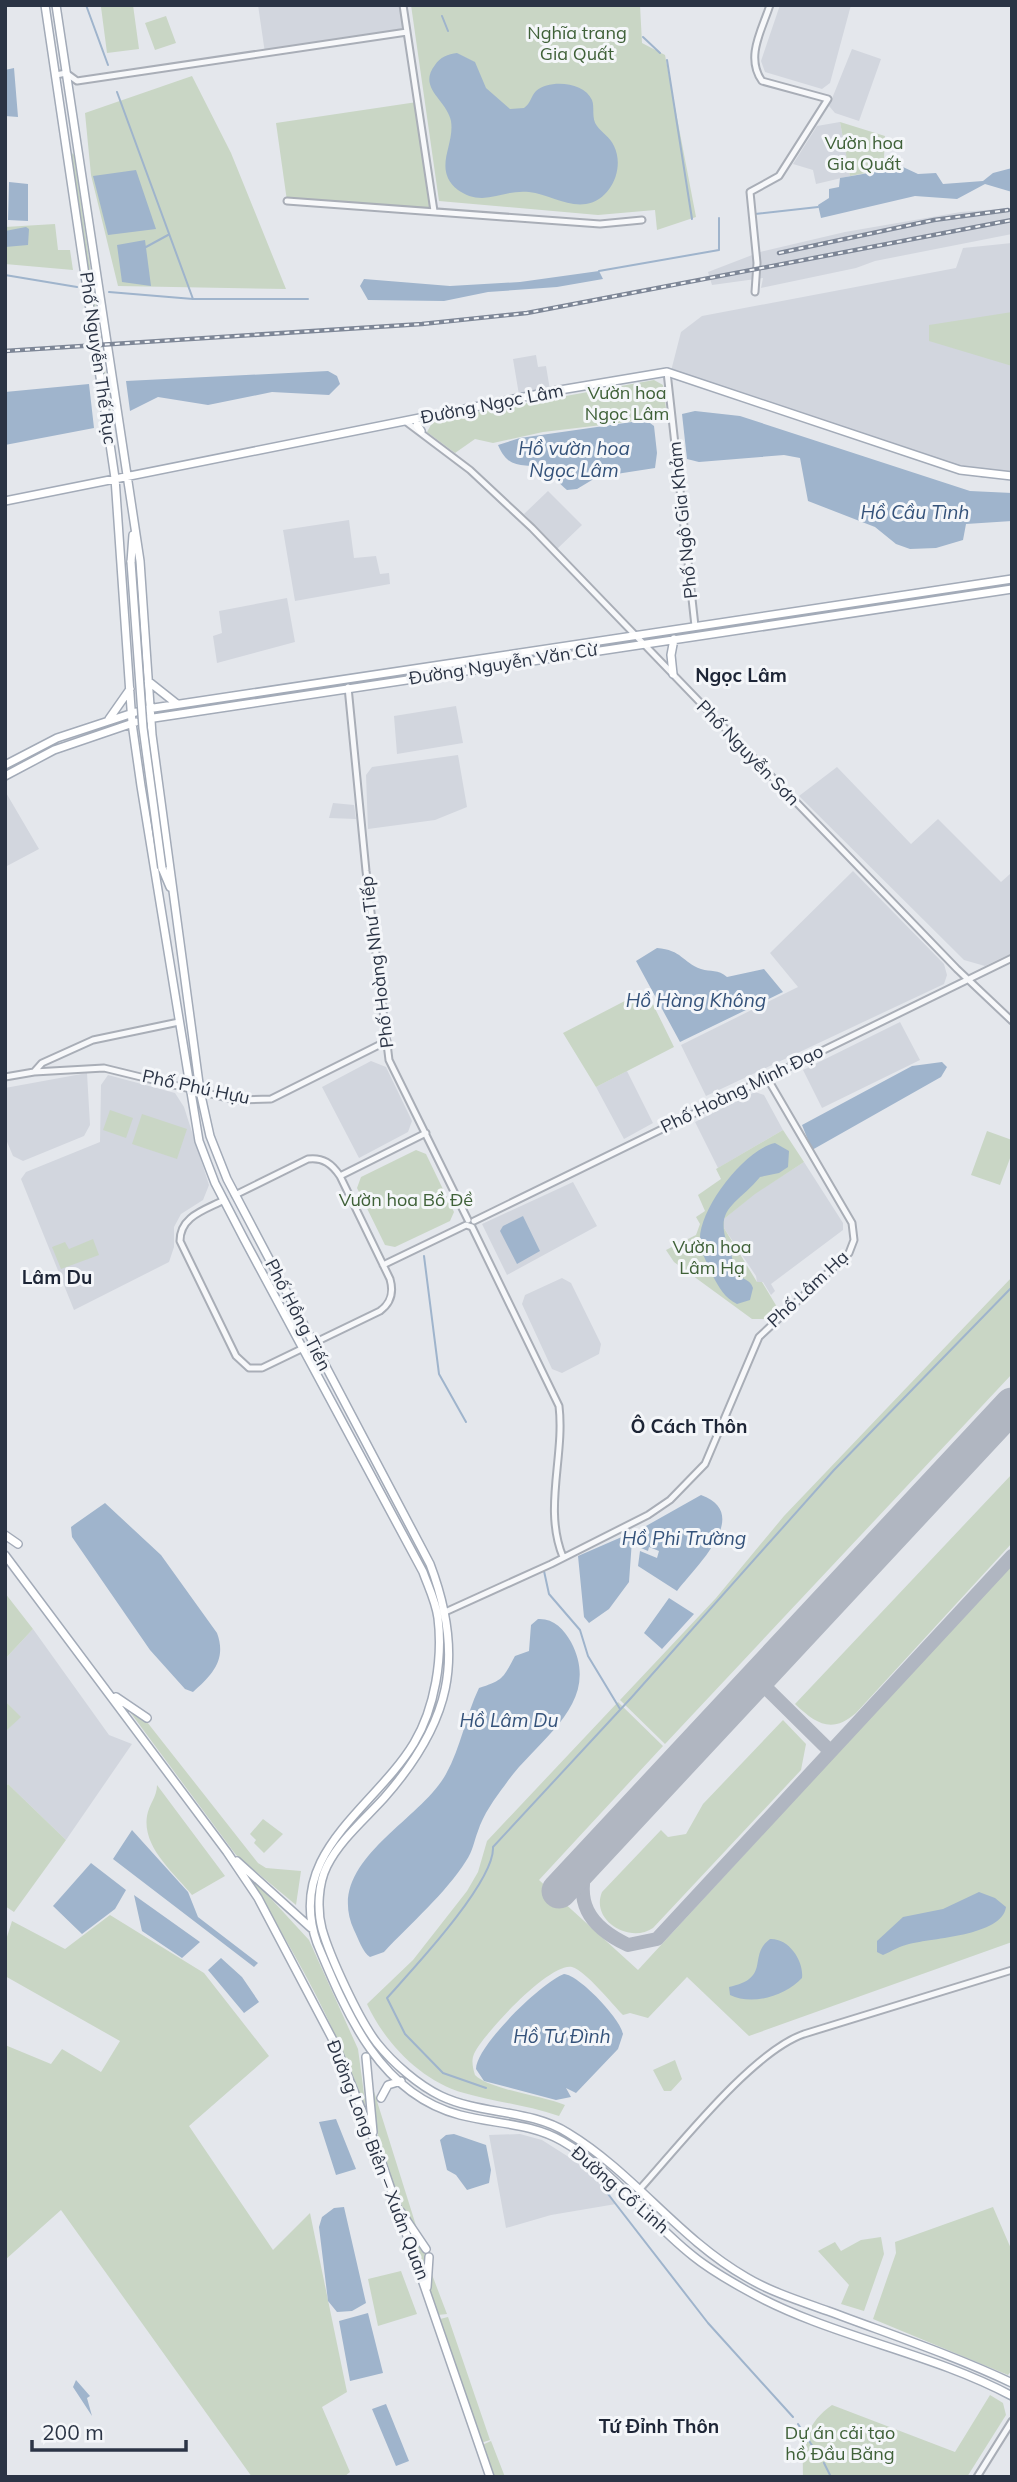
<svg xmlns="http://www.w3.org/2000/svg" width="1017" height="2482" font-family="Mulish,sans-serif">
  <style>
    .built { fill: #d2d6de }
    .green { fill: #c9d6c5 }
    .water { fill: #9fb4cc }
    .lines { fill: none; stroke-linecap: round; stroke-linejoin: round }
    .stream { stroke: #9fb4cc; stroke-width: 2 }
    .taxiway { stroke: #b0b6c1; stroke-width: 14 }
    .runway { stroke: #b0b6c1; stroke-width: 35 }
    .minor-casing { stroke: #a9aeb7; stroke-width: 9 }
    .major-casing { stroke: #a3abb8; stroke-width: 10 }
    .minor { stroke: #f7f8fa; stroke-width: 5 }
    .major { stroke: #fff; stroke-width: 7 }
    .rail-casing { stroke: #7d8696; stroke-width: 4.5 }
    .rail { stroke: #f4f6f9; stroke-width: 2; stroke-dasharray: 5; stroke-linecap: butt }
    .major-bridge-casing { stroke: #a3abb8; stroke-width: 10; stroke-linecap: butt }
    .major-bridge { stroke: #fff; stroke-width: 7 }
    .labels { text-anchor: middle; stroke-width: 6; stroke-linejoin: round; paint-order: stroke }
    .park-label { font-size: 18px; fill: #3f6138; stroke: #f4f6f9 }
    .street-label { font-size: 18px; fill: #2b3445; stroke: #f4f6f9 }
    .water-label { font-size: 19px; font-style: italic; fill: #34527a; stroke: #f4f6f9 }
    .neighbourhood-label { font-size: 19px; font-weight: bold; fill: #1d2536; stroke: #f4f6f9 }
  </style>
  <rect width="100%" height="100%" fill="#e4e7ec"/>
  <!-- built -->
  <path class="built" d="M258,5H403L407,32L265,53Z
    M780,5H851L830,83L822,89L765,72L761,61Z
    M852,49L881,59L859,121L835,113L829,106Z
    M840,122L850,176L816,184L813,170L793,164L817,126Z
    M1012,208V234L875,261L856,268L761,288L763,278L712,285L708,272L760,252L845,232L961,212Z
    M1012,243V477L983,478L671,371L681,332L702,316L956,268L963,248Z
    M536,355L538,367L546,366L550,390L519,395L513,359Z
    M548,491L582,525L557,549L524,514Z
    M349,520L354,558L376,556L380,574L389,573L390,584L295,601L283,530Z
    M287,598L295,642L217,663L213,636L222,633L219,611Z
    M456,706L463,743L397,754L394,716Z
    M458,755L467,807L435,820L368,829L366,775L372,767Z
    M837,767L911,844L938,819L1001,882L1010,874L1012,953L985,966L964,960L799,796Z
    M5,791L39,849L5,867Z
    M333,803L354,805L356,819L329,818Z
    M853,871L944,964L947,975L944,984L706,1096L681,1045L798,987L770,953Z
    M900,1022L920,1060L822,1108L803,1070Z
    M371,1061L386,1067L412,1121L408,1132L359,1158L322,1087Z
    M627,1071L653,1123L624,1139L596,1087Z
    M87,1073L90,1125L84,1136L23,1161L13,1156L5,1137V1088Z
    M108,1075L175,1093L184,1107L209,1185L203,1200L181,1214L174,1227V1247L169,1262L74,1310L21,1179L26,1172L100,1142L101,1085Z
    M755,1092L764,1095L783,1130L718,1168L695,1122Z
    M804,1162L843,1223V1230L771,1284L775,1291L771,1295L763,1282H757L756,1276L724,1228V1219L754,1194Z
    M573,1182L597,1226L507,1275L482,1224Z
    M562,1278L571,1283L601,1344L599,1354L562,1373L552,1369L522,1304L525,1295Z
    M33,1629L109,1735L132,1744L66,1840L8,1784L5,1787V1732L20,1717L5,1701V1659Z
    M520,2134L542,2140L575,2161L603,2184L616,2204L551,2215L506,2228L489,2135Z"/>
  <!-- green -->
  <path class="green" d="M133,5L139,49L107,53L101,7Z
    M411,5H640L642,43L665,55L696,217L657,230L655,210L598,215L439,201Z
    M166,16L176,43L155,50L145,23Z
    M192,76L231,153L286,289L118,286L91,175L85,113Z
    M417,102L434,211L287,201L276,123Z
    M840,122L885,136L884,158L896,159L898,167L850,176Z
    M71,152L74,155L112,417L110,415Z
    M55,224L58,250H70L73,270L5,264V227Z
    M1012,312V366L929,341V325Z
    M654,380L663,385L666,409L644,420L543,432L493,443L475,439L455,453L427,432L432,423L450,417Z
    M646,990L674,1047L596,1087L563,1033Z
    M110,1110L133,1118L126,1138L103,1130Z
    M142,1114L187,1129L177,1159L132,1144Z
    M783,1130L804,1162L755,1194L724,1219V1228L757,1282H762L777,1307L765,1319H752L674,1262L666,1250L696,1235L700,1224L696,1217L705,1211L698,1195L721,1179L716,1169Z
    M987,1131L1012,1140V1153L1000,1185L971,1175Z
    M416,1150L426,1154L454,1212L450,1221L395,1247L385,1245L357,1188L361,1177Z
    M93,1239L99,1255L61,1269L52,1247L65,1242L69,1249Z
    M1012,1277V1374L665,1744L620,1700L716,1598L784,1516Z
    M1012,1474V1543L856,1713C832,1734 816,1724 795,1704Z
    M1012,1563V1942L749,2036L687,1977L648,2018L630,2013L623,2015C612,2004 586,1971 572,1967C550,1962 483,2034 474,2054C471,2061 473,2068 475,2075C488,2089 543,2096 565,2105L559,2116C527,2105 495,2102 464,2093C421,2081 385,2043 367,2004L413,1960L467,1891L478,1872L487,1841L618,1702L663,1746L539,1880L638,1970Z
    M5,1593L33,1629L5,1659Z
    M5,1701L21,1717L5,1732Z
    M130,1712L147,1722L258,1863L266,1868L301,1871L296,1905L236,1855Z
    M783,1720L806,1744L801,1770L653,1928C630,1944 590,1921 602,1892L661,1830L668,1837L686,1834L703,1804Z
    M8,1784L66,1840L14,1912L5,1906V1787Z
    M157,1785L225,1876L192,1895C174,1873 142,1847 147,1816C149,1804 157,1797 157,1785Z
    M263,1819L283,1834L264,1853L254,1843L256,1840L250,1834Z
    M238,1863L309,1940L358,2049L367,2116C337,2025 290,1942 238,1863Z
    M110,1915L204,1973L269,2056L189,2126L273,2250L310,2213L347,2392L322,2407L350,2472L344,2477H252L61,2210L5,2260V2045L51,2064L62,2049L101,2072L120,2041L5,1976V1943L12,1921L65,1949Z
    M675,2060L682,2079L671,2091H664L653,2070Z
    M371,2082L418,2232C385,2203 375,2124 371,2082Z
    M993,2207L1012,2251V2370L1008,2375L873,2319L896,2253L895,2242Z
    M403,2217L426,2256V2282Z
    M881,2237L884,2254L864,2311L841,2304L849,2285L818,2251L835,2242L841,2251L861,2240Z
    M401,2271L417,2314L378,2326L368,2279Z
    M431,2272L447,2314L438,2315L431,2293Z
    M448,2317L490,2440L481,2443L440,2319Z
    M990,2395L1003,2403L1006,2415L967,2477H803C802,2446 805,2424 832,2405L955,2452Z
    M491,2441L505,2477H494L482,2445Z"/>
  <!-- water -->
  <path class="water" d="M457,53L475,62L486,88L510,109L524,108C531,103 531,96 536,91C550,79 584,82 592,100C595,108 591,118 597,126C602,133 610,137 614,146C625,168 611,200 586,204C567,207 548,194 529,192C513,190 498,197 482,198C473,198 465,195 458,190C432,169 455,146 451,121C447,100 417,88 435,65C440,57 448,54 457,53Z
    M14,68L18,117L5,116V70Z
    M903,167L918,174L936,173L943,184L983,181L993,173L1012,168V192L985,184L957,199L915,196L821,218L818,205L829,198V189L839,187L840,178Z
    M136,170L156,229L108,235L93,176Z
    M9,182L28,184V221L8,220Z
    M26,227L29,229L28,245L5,247V231Z
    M145,240L151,286L122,282L117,245Z
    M599,271L603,279L557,287L488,292L444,301L368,300L360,286L364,279L450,286L520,282Z
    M328,371L337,376L340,384L329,395L272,392L208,405L158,397L130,411L126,381Z
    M89,384L94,428L5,445V392Z
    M695,411L740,416L970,491L1012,493V521L966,524L963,540L936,548L910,549L896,544L875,527L808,501L800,458L784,455L699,462L687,459L682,414Z
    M646,420L654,426L657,453L655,468L597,477L577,489L567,490C560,484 553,476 545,471C527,460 510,474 498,445L520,438Z
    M657,948C682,950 682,962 701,969C711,972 718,969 727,977L764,969L783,992L680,1042L636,961Z
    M942,1062L947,1067L941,1077L812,1150L802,1125L912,1066Z
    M775,1143L789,1151L788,1167L779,1173L760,1177C735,1207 711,1208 731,1253C733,1260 733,1268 738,1274C743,1280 750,1279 753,1288L750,1300L737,1304C725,1298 719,1288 713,1276C709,1266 700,1252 700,1241C698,1210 744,1150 775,1143Z
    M523,1216L540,1251L517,1264L500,1231L503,1226Z
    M701,1495C753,1514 696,1566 677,1591L638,1566L640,1551L657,1558L659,1551L649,1547L648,1551L641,1548V1536L646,1526Z
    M105,1503L161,1555L217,1633C227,1660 212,1675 193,1692L185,1689L150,1650L72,1537L71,1527L75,1524Z
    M624,1536L632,1540L629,1582L609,1609L589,1623L584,1617L578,1556Z
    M669,1598L694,1614L662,1649L644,1633Z
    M538,1619C553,1618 564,1629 571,1642C604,1705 535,1740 505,1785C495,1798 483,1815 478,1831C474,1841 473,1851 466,1861C445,1894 411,1923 384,1952L370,1957C363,1953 358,1938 354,1930C323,1862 419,1823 446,1774C461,1747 466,1715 479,1688C504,1680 503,1678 515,1656L529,1651L531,1625Z
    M132,1830L188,1892L198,1917L258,1963L254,1967L113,1859Z
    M91,1863L126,1890L115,1909L82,1934L53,1906Z
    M979,1892L995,1898L1006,1907C1002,1936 932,1938 909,1944C900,1946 892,1951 883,1955L877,1952V1941L903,1917L943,1909Z
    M134,1895L200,1942L182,1958L142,1931Z
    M770,1939C789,1938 804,1961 802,1978C785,1996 752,2006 730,1995L729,1987C772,1978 747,1956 770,1939Z
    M221,1958L242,1977L259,2002L244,2013L208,1970Z
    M564,1974C579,1975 621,2019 623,2034L618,2049L576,2093L566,2088L571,2097L556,2100L484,2081L476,2069C476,2046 542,1982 564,1974Z
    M336,2119L356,2169L336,2175L319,2122Z
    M454,2134L486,2145L491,2170L489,2183L467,2190L456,2175L447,2170L440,2140L446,2135Z
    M344,2207L366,2303L352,2311L337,2312L328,2301L319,2227L322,2217L334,2208Z
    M368,2313L383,2373L350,2381L339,2321Z
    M76,2380L90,2396L87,2398L92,2416L73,2387Z
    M386,2404L409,2461L396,2466L372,2409Z"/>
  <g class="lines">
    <!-- stream -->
    <path class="stream" d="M86,5L108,65
      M442,16L448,31
      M643,37L660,53
      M667,60L692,219
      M117,92L193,299
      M755,214L818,207
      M146,247L168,235
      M599,271L719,250V218
      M5,275L77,287
      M109,292L193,299H308
      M424,1256L439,1374L466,1422
      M544,1571L549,1594L580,1630L588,1656L620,1709
      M486,2088L443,2073L405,2034L387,1998C412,1970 495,1882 493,1847L631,1698L834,1470L1012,1287
      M601,2185L708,2323L793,2417
      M798,2424L819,2456
      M824,2463L831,2477"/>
    <!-- taxiway -->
    <path class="taxiway" d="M757,1679L829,1750
      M589,1859C573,1901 588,1926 628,1945L657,1939L1012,1556"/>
    <!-- runway -->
    <path class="runway" d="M559,1891L1012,1405"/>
    <!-- minor casing -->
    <g class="minor-casing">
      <path id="minor" d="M403,5L434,211
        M56,75L66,73L77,81L407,32
        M287,201L600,224L642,220
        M755,292L757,263L750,192L779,176L828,99L762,81C745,57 762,30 770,5
        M667,372L695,626
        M405,421L470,470L532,528L957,969L1012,1021
        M348,687L366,871L389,1060L468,1220
        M34,1072L104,1068L235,1100L271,1099L387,1041
        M5,1077L34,1072L42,1063L93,1040L179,1022
        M340,1176L426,1133
        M224,1200C205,1210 180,1216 180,1241L236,1356L249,1368H262L380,1311C391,1303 394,1293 390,1279L340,1176C332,1164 323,1157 308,1159L235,1195
        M474,1221L1012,958
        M472,1227L559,1406C565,1456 543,1509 563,1557
        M383,1265L466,1225L472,1227
        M443,1613L551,1564L648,1515L670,1500L705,1464L759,1337L849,1253L854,1240L852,1223L766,1076
        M639,2190C679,2146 752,2052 804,2034L1012,1970
        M977,2477L1012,2421"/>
    </g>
    <!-- major casing -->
    <g class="major-casing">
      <path id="major" d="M45,5L115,478L132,723L141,786L199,1141L215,1183L244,1239L423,1572C428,1586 436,1602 438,1618C443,1658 435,1708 414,1743C374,1809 285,1853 317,1943C346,2012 379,2094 460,2115C494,2124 531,2123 562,2141C613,2170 647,2220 693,2256C709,2269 728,2280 746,2290C829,2337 928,2351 1012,2396
        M56,5L140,561L152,735L200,1091L210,1136L227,1179L430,1564C466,1659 450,1723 384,1798C364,1820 340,1840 327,1866C318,1884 317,1910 322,1929C330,1957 359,2020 377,2043C393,2063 418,2085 441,2096C481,2115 530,2109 568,2133C634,2173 678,2238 746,2277C771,2292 800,2301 828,2311C889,2334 953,2355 1012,2383
        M420,418L417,425L421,431
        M5,501L554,391L667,372L960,470L1012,476
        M131,562L133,535
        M673,674L671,655L674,639
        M148,681L177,704
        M147,709L1012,579
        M109,719L130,689
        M147,719L1012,589
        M5,765L57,738L136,712
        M5,776L54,750L136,722
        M162,868L170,887
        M5,1535L18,1544
        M5,1555L227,1852L258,1898L334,2042L375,2143L490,2477
        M116,1697L147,1718
        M237,1861L311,1928
        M366,2057L373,2132
        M381,2098L388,2085L401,2081
        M401,2212L426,2249
        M427,2287L429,2257"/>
    </g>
    <!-- minor -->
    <use href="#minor" class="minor"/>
    <!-- major -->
    <use href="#major" class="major"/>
    <!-- rail casing -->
    <g class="rail-casing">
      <path id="rail" d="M779,253L934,220L1008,210
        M5,351L422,324L527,313L1012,220"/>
    </g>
    <!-- rail -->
    <use href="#rail" class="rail"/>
    <!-- major-bridge casing -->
    <g class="major-bridge-casing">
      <path id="major-bridge" d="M131,562L143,728L162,868"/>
    </g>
    <!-- major-bridge -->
    <use href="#major-bridge" class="major-bridge"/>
  </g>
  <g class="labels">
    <!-- park labels -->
    <g class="park-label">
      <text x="577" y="39">Nghĩa trang<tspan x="577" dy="21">Gia Quất</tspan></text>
      <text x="864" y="149">Vườn hoa<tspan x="864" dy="21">Gia Quất</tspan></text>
      <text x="627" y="399">Vườn hoa<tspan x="627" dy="21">Ngọc Lâm</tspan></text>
      <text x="406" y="1206">Vườn hoa Bồ Đề</text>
      <text x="712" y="1253">Vườn hoa<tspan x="712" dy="21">Lâm Hạ</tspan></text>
      <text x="840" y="2439">Dự án cải tạo<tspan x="840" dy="21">hồ Đầu Băng</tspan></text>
    </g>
    <!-- street labels -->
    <g class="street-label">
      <text transform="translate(98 358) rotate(82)" y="6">Phố Nguyễn Thế Rục</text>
      <text transform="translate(492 404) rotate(-11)" y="6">Đường Ngọc Lâm</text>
      <text transform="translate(683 520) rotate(-96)" y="6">Phố Ngô Gia Khảm</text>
      <text transform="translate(503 664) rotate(-9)" y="6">Đường Nguyễn Văn Cừ</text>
      <text transform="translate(748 753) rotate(46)" y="6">Phố Nguyễn Sơn</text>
      <text transform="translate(377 962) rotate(-97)" y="6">Phố Hoàng Như Tiếp</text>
      <text transform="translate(196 1087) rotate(12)" y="6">Phố Phú Hựu</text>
      <text transform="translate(742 1089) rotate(-26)" y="6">Phố Hoàng Minh Đạo</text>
      <text transform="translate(808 1289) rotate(-43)" y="6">Phố Lâm Hạ</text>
      <text transform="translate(298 1315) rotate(63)" y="6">Phố Hồng Tiến</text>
      <text transform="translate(378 2160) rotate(69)" y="6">Đường Long Biên – Xuân Quan</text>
      <text transform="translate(620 2190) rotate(41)" y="6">Đường Cổ Linh</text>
    </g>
    <!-- water labels -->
    <g class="water-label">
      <text x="574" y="455">Hồ vườn hoa<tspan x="574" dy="22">Ngọc Lâm</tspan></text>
      <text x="915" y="519">Hồ Cầu Tình</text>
      <text x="696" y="1007">Hồ Hàng Không</text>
      <text x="684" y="1545">Hồ Phi Trường</text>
      <text x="509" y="1727">Hồ Lâm Du</text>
      <text x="562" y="2043">Hồ Tư Đình</text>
    </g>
    <!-- neighbourhood labels -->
    <g class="neighbourhood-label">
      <text x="741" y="682">Ngọc Lâm</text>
      <text x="57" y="1284">Lâm Du</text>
      <text x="689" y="1433">Ô Cách Thôn</text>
      <text x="659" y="2433">Tứ Đỉnh Thôn</text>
    </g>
  </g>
  <!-- border -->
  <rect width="1017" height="2482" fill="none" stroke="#2b3445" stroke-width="14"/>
  <!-- scale -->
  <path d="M32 2440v10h154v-10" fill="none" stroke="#2b3445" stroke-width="3.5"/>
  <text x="42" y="2440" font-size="21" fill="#2b3445" stroke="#f4f6f9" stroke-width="5" paint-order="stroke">200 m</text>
</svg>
